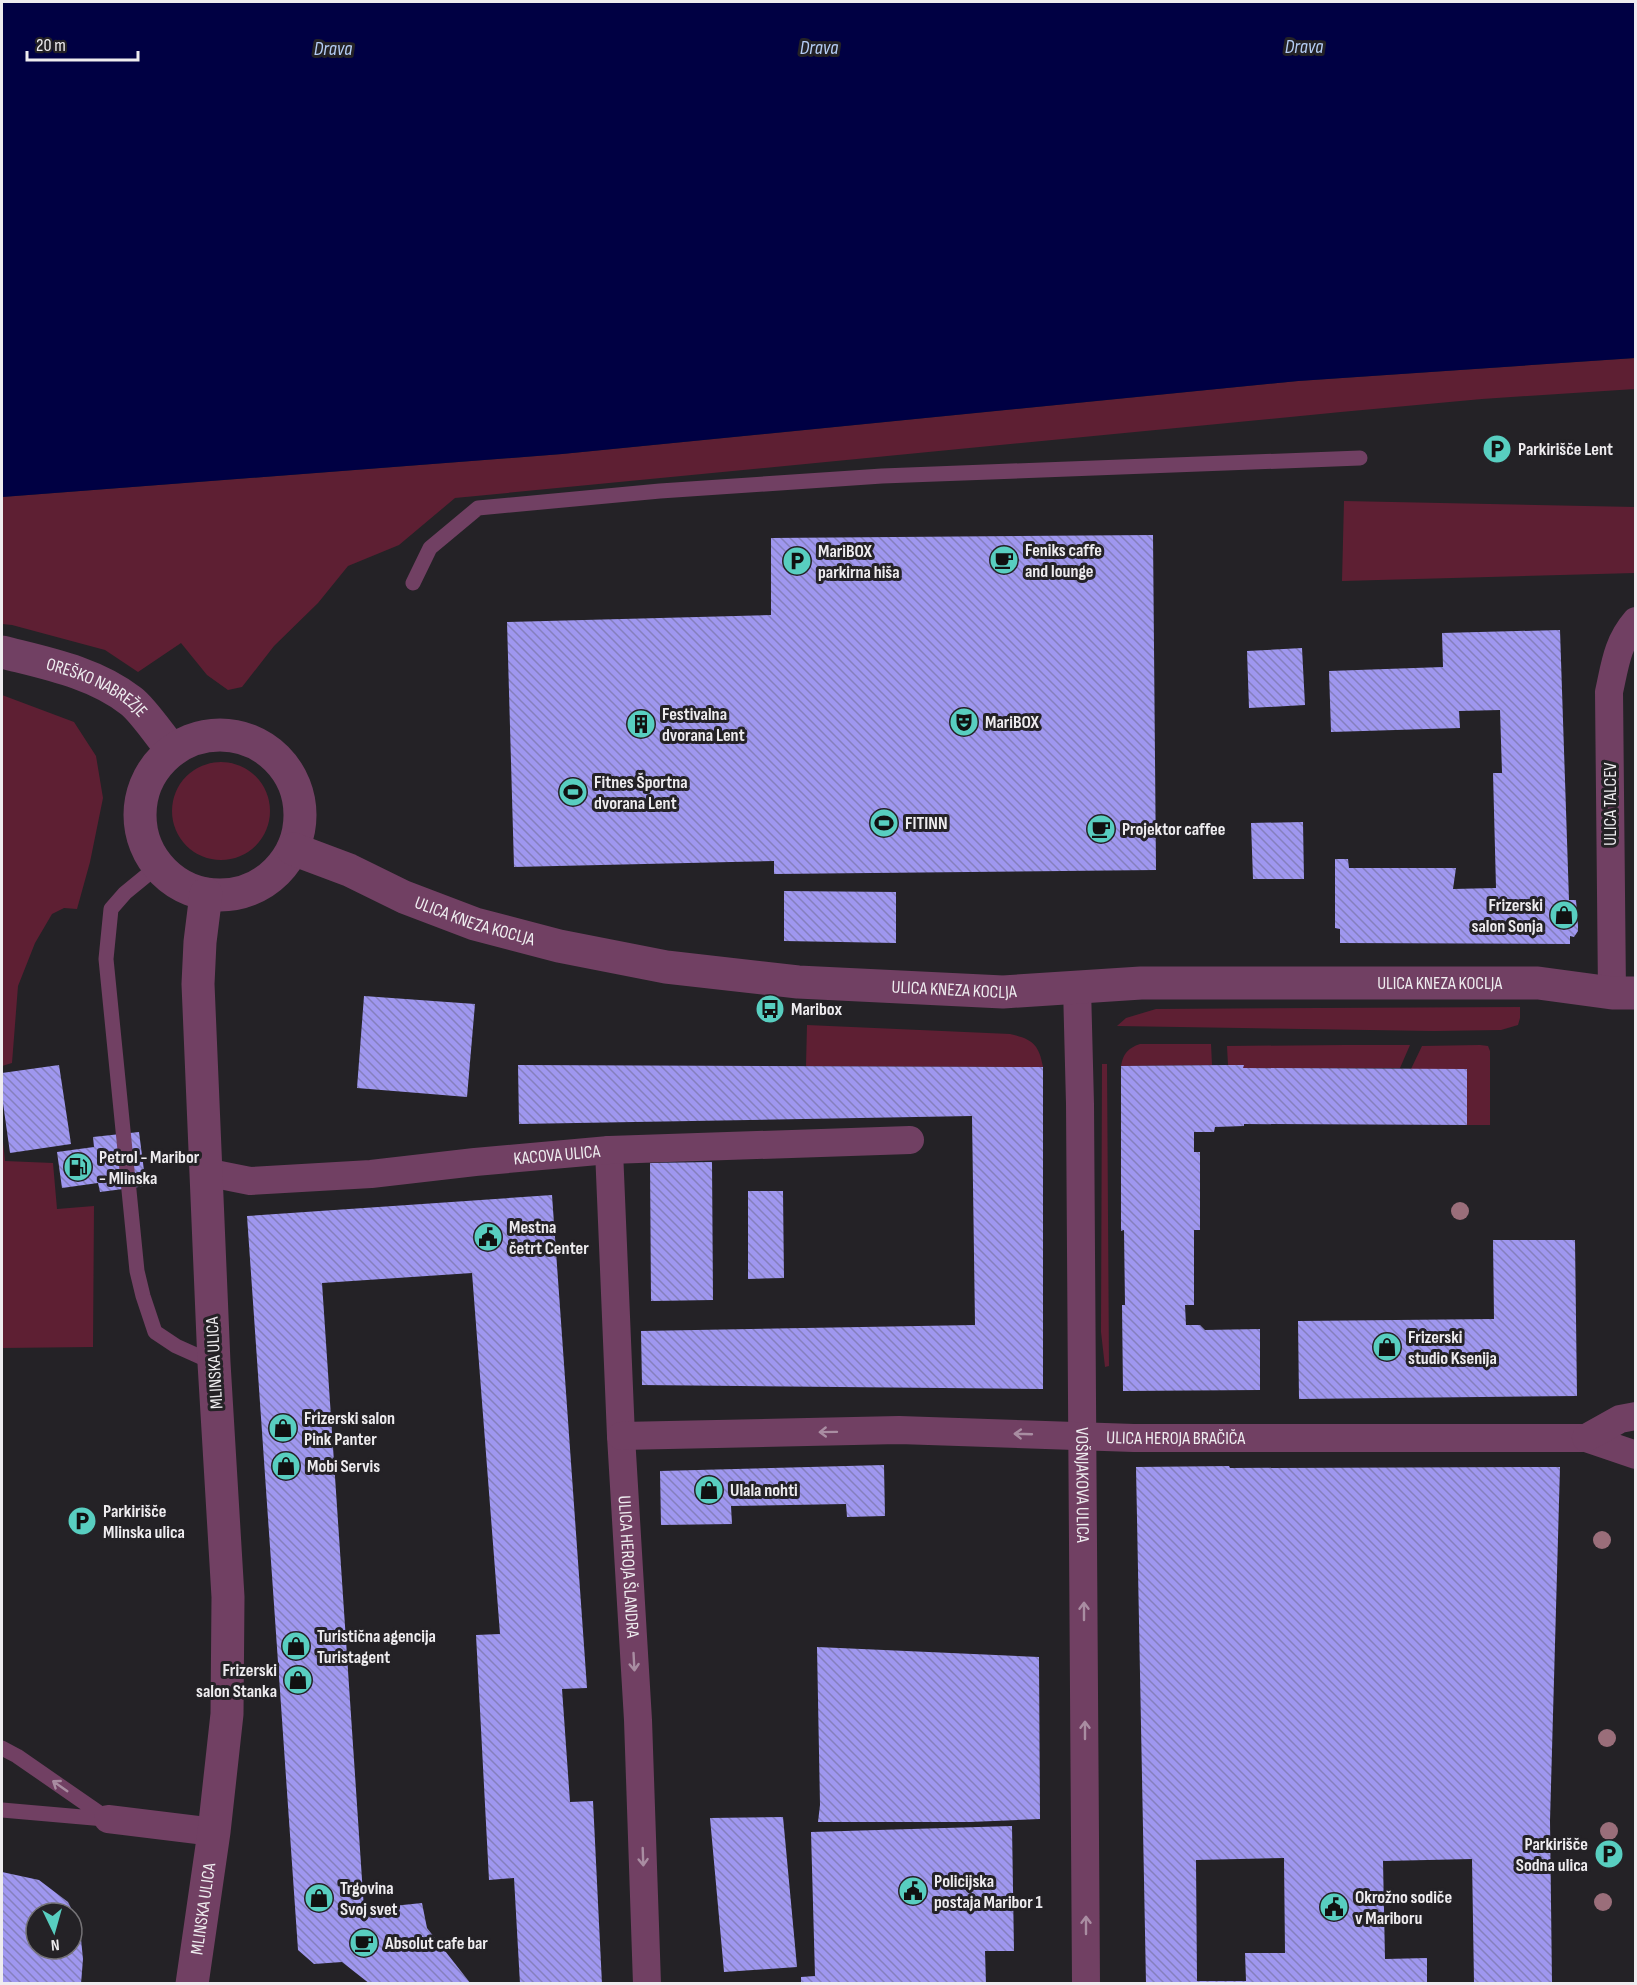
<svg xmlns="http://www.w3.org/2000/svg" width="1637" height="1985" font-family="'Sofia Sans Condensed',sans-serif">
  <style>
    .green { fill: #5e1f33 }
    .water { fill: #000043 }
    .building { fill: url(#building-back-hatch); fill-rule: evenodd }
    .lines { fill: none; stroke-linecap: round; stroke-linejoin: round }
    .service { stroke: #714063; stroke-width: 15 }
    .minor { stroke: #714063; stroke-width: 28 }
    .tertiary { stroke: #714063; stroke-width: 33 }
    .tree { fill: #9a6e7a }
    .oneway { stroke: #a98da2 }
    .labels { text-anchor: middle; stroke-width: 6; stroke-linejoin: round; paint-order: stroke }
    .poi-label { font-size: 18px; font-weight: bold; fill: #eeecef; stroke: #242226; text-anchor: start }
    .street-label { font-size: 18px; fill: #eeecef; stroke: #242226 }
    .water-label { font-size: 20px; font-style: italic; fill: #b5cdf5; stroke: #242226 }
  </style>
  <defs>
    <pattern id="building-back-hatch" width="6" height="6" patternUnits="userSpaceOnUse" patternTransform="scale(1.5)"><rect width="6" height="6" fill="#9f97ef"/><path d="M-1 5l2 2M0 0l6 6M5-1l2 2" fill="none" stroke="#857fbd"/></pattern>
  </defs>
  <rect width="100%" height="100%" fill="#242226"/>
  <!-- green -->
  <path class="green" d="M1635,358V389L1482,399L1341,412L455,498L399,545L348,566L318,603L274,646L242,687L228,690L207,675L181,643L138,672L105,650L12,625L2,624V497L562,454L1298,381Z
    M1344,501L1635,507V573L1342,581Z
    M2,695L74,722L96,756L103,798L90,862L77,909L64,908L52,914L35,943L18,986L12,1063L2,1066Z
    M172 811a49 49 0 1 1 98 0a49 49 0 1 1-98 0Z
    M1520,1007V1018L1518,1025L1501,1030L1434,1031L1117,1026L1126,1018L1156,1009Z
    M807,1025L1010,1034C1032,1039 1039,1044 1043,1067L806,1066Z
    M1140,1044H1211L1212,1065L1121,1066C1123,1054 1128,1048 1140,1044Z
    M1346,1045H1410L1400,1068H1243V1065H1228L1227,1046Z
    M1480,1045L1488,1046L1490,1051V1125H1467V1069H1411L1422,1046Z
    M1102,1064H1107L1109,1366L1105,1367L1101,1332Z
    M2,1132L5,1161L53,1163L57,1209L94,1206L93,1347L2,1348Z"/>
  <!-- water -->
  <path class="water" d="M2,2H1635V358L1298,381L562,454L2,497Z"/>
  <!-- building -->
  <path class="building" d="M1153,535L1156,870L774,874V861L514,867L507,622L771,615V538Z
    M1560,630L1569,900H1576L1578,926V931L1574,937L1570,936V944L1340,943V929L1335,928V859H1348L1349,868H1456L1453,889L1496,888L1493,773H1502L1500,710L1459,711L1460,728L1331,732L1329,671L1443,667L1442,633Z
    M1302,648L1305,705L1249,708L1247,651Z
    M1303,822L1304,879H1253L1251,823Z
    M784,891L896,892V943L784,941Z
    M364,996L475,1004L467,1097L357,1088Z
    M59,1065L71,1144L10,1153L2,1096V1073Z
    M518,1065L1043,1067V1389L642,1385L641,1331L975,1325L972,1116L519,1124Z
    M1228,1065H1244L1243,1068L1467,1069V1125L1244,1124V1126L1215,1127L1214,1132H1194V1152H1200V1230H1194V1305H1185L1186,1325H1200L1205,1330L1260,1329V1390L1123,1391L1122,1305H1125L1124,1230L1121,1231V1066Z
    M139,1132L146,1186L100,1192L98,1183L62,1188L57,1152L94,1147L93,1137Z
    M712,1162L713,1300L651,1301L650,1163Z
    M748,1191H783L784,1278L748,1279Z
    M552,1195L587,1688L562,1689L570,1802L593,1801L602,1984H520L514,1878L489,1880L476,1635L500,1634L472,1273L322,1283L364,1909L422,1903L427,1928L471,1984H370L342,1962L314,1964L298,1950L247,1216Z
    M1493,1240H1575L1577,1396L1299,1399L1298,1321L1494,1319Z
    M884,1465L885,1516L847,1517L846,1504L731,1506L732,1524L661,1525L660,1471Z
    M1229,1466L1230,1468L1560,1467L1550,1821L1552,1984H1474L1472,1859L1383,1861L1385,1959L1427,1958V1984H1146L1136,1467ZM1284,1858L1285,1953H1245L1246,1981H1197L1196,1860Z
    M817,1647L1039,1657L1040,1819L970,1822H818L820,1805Z
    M783,1817L797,1967L724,1972L710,1818Z
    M1012,1826L1014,1951H985L986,1984H801V1977L815,1976L811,1832Z
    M2,1872L39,1880L68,1902L77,1920L81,1939L83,1959L81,1984H2ZM36,1913H72V1949H36Z"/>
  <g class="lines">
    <!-- service -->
    <path class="service" d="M413,583L430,548L478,508L660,491L882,476L1360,458
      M158,866L125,893L111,909L106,959L137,1271L143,1296L155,1332L176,1346L214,1363
      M2,1748L17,1756L108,1819
      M2,1810L105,1819"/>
    <!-- minor -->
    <g class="minor">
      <path id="s1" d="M1077,987L1080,1104L1086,1984"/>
      <path d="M1612,993L1609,692C1615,665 1617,643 1636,621"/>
      <path id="s2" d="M609,1150L621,1436L638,1720L647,1984"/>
      <path id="s3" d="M205,1172L250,1181L371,1174L475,1162L609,1150L910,1140"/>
      <path id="s4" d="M621,1436L899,1430L1134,1438H1586L1636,1455"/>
      <path d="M1586,1438L1620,1419L1636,1416"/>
      <path d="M108,1819L214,1832"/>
    </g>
    <!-- tertiary -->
    <g class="tertiary">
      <path id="s5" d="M2,652C45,663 94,672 131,701C143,710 161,737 172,750"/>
      <circle cx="220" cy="815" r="80"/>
      <path id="s6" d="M293,849L349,870L404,897L475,924L559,946L666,967L798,982L1003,992L1141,983H1538L1612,993H1636"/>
      <path id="s7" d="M192,1984L214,1832L227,1714L228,1597L214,1363L198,984L200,942L206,894"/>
    </g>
  </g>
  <!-- trees -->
  <g class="tree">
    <circle cx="1460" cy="1211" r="9"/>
    <circle cx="1602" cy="1540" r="9"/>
    <circle cx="1607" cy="1738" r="9"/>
    <circle cx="1609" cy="1831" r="9"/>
    <circle cx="1603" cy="1902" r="9"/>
  </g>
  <!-- one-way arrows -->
  <defs><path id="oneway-shaft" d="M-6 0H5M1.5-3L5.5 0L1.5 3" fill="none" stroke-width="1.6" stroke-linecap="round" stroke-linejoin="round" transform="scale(1.5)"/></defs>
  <g class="oneway">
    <use href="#oneway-shaft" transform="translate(828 1432) rotate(179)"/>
    <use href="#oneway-shaft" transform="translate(1023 1434) rotate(-178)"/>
    <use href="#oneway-shaft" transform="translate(1084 1611) rotate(-90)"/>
    <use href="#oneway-shaft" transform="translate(634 1662) rotate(87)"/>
    <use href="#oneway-shaft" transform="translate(1085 1730) rotate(-90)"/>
    <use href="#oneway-shaft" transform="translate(60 1786) rotate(-145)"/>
    <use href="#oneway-shaft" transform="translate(643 1857) rotate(88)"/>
    <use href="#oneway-shaft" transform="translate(1086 1925) rotate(-90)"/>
  </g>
  <!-- icons -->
  <defs>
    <g id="parking-disc" transform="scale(1.5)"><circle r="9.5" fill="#58cec0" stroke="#242226"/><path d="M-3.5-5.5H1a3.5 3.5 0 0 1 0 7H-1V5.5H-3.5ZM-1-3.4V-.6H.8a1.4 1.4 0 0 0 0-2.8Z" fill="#111"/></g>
    <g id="cafe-disc" transform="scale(1.5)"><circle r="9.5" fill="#58cec0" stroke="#242226"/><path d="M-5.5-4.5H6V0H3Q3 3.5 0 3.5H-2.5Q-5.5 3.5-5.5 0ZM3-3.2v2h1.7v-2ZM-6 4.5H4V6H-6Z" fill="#111"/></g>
    <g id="theatre-disc" transform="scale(1.5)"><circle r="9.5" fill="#58cec0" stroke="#242226"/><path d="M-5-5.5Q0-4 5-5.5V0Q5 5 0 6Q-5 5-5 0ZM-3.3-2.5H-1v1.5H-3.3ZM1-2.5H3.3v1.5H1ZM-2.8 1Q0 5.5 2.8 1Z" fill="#111"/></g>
    <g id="building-disc" transform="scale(1.5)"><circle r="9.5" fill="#58cec0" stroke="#242226"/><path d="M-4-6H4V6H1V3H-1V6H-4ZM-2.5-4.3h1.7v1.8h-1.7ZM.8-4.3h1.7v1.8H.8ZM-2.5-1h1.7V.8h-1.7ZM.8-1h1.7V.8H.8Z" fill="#111"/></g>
    <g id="stadium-disc" transform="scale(1.5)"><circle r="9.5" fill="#58cec0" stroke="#242226"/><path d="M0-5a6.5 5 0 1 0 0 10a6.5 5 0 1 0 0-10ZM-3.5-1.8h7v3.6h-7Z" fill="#111"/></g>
    <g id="shop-disc" transform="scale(1.5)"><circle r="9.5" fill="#58cec0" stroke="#242226"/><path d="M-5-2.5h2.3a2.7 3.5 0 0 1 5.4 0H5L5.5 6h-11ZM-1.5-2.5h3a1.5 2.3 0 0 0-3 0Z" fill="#111"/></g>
    <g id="bus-disc" transform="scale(1.5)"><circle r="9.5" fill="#58cec0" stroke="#242226"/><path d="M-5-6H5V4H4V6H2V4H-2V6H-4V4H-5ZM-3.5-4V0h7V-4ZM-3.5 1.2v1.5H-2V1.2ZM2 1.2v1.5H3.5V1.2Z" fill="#111"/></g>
    <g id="fuel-disc" transform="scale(1.5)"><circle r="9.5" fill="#58cec0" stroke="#242226"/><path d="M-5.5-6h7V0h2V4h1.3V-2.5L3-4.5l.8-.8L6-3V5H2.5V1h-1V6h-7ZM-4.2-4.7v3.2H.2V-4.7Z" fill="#111"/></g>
    <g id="civic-disc" transform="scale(1.5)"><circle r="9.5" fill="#58cec0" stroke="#242226"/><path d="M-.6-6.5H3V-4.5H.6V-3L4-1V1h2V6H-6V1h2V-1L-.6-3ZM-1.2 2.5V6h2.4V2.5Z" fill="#111"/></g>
  </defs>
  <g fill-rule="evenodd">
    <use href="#parking-disc" x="1497" y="449"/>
    <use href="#cafe-disc" x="1004" y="560"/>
    <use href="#parking-disc" x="797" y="561"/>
    <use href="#theatre-disc" x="964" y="722"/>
    <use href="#building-disc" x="641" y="724"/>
    <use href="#stadium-disc" x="573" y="792"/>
    <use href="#stadium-disc" x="884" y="823"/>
    <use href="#cafe-disc" x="1101" y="829"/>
    <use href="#shop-disc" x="1564" y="915"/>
    <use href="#bus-disc" x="770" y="1009"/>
    <use href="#fuel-disc" x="78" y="1167"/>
    <use href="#civic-disc" x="488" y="1237"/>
    <use href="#shop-disc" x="1387" y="1347"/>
    <use href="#shop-disc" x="283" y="1428"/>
    <use href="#shop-disc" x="286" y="1466"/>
    <use href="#shop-disc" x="709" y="1490"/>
    <use href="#parking-disc" x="82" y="1521"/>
    <use href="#shop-disc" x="296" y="1646"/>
    <use href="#shop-disc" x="298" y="1680"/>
    <use href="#parking-disc" x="1609" y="1854"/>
    <use href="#civic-disc" x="913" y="1891"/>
    <use href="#shop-disc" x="319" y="1898"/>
    <use href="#civic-disc" x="1334" y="1907"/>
    <use href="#cafe-disc" x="364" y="1943"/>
  </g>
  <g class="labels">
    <!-- poi labels -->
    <g class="poi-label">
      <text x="1518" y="455">Parkirišče Lent</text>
      <text x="1025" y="556">Feniks caffe<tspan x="1025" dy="21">and lounge</tspan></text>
      <text x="818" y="557">MariBOX<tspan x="818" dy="21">parkirna hiša</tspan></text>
      <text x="662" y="720">Festivalna<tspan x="662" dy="21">dvorana Lent</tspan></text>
      <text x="985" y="728">MariBOX</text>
      <text x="594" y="788">Fitnes Športna<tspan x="594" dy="21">dvorana Lent</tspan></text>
      <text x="905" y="829">FITINN</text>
      <text x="1122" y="835">Projektor caffee</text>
      <text x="1543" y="911" text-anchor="end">Frizerski<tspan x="1543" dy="21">salon Sonja</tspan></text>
      <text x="791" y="1015">Maribox</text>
      <text x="99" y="1163">Petrol - Maribor<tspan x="99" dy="21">- Mlinska</tspan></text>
      <text x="509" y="1233">Mestna<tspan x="509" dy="21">četrt Center</tspan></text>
      <text x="1408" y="1343">Frizerski<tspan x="1408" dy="21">studio Ksenija</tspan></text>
      <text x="304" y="1424">Frizerski salon<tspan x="304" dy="21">Pink Panter</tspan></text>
      <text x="307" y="1472">Mobi Servis</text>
      <text x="730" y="1496">Ulala nohti</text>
      <text x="103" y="1517">Parkirišče<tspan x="103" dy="21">Mlinska ulica</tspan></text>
      <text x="317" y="1642">Turistična agencija<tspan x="317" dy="21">Turistagent</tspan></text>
      <text x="277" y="1676" text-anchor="end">Frizerski<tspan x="277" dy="21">salon Stanka</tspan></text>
      <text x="1588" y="1850" text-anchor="end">Parkirišče<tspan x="1588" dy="21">Sodna ulica</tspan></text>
      <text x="934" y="1887">Policijska<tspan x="934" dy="21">postaja Maribor 1</tspan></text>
      <text x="340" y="1894">Trgovina<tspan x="340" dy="21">Svoj svet</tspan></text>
      <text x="1355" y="1903">Okrožno sodiče<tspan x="1355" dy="21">v Mariboru</tspan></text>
      <text x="385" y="1949">Absolut cafe bar</text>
    </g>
    <!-- street labels -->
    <g class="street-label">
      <text dy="6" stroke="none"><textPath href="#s5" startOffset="102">OREŠKO NABREŽJE</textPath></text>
      <text transform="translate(1610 804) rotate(-90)" y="6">ULICA TALCEV</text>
      <text dy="6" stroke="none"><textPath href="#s6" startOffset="196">ULICA KNEZA KOCLJA</textPath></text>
      <text dy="6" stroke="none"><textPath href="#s6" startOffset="1168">ULICA KNEZA KOCLJA</textPath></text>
      <text dy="6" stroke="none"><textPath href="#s6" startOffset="682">ULICA KNEZA KOCLJA</textPath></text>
      <text dy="6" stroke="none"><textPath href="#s3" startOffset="354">KACOVA ULICA</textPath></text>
      <text transform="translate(214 1363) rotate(-93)" y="6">MLINSKA ULICA</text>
      <text dy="6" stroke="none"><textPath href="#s4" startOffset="555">ULICA HEROJA BRAČIČA</textPath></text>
      <text dy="6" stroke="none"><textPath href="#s1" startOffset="498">VOŠNJAKOVA ULICA</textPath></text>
      <text dy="6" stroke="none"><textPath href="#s2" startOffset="417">ULICA HEROJA ŠLANDRA</textPath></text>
      <text dy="6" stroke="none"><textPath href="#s7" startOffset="76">MLINSKA ULICA</textPath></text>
    </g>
    <!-- water labels -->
    <g class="water-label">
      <text x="1304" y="53">Drava</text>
      <text x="819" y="54">Drava</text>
      <text x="333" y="55">Drava</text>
    </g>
  </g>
  <!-- border -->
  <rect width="1637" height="1985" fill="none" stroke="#eeecef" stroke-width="6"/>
  <!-- north arrow -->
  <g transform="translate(54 1931) rotate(175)"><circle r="28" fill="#242226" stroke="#757376" stroke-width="1.5"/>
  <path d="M0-4.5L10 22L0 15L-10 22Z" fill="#58cec0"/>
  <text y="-9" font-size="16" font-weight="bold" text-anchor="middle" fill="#eeecef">N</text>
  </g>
  <!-- scale -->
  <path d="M27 51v9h111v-9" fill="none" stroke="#eeecef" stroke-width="3"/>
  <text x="36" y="51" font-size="18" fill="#eeecef" stroke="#242226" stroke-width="4.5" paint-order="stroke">20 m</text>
</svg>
